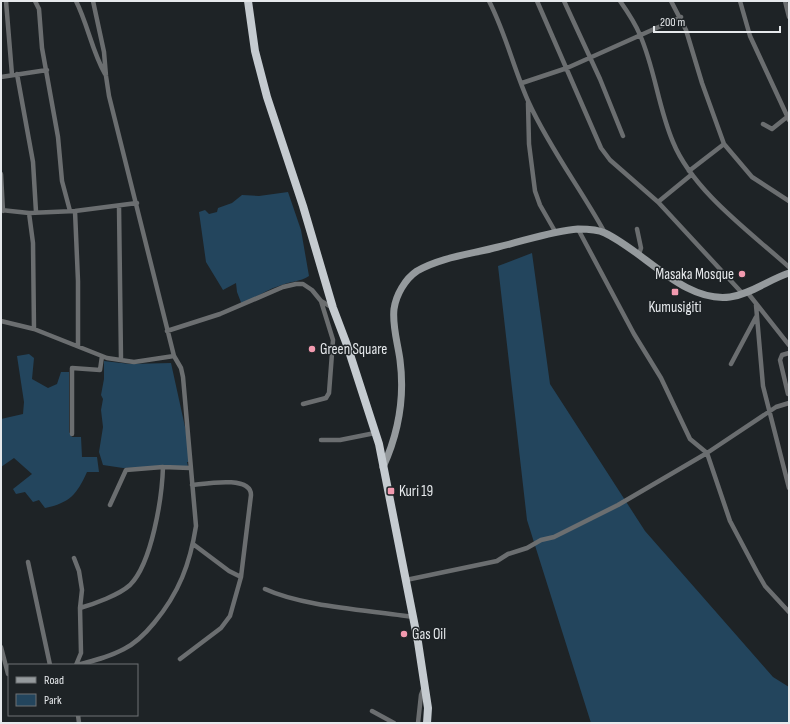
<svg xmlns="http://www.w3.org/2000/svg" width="790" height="724" font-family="'Sofia Sans Condensed',sans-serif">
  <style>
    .green { fill: #23455d }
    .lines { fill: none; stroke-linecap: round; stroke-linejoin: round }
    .minor { stroke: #6b6e70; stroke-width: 4.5 }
    .secondary { stroke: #959a9d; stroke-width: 7 }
    .trunk { stroke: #c5cbd0; stroke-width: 8 }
    .poi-dot { fill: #f29aaf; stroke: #1e2326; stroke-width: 1.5 }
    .labels { text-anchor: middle; stroke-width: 3; stroke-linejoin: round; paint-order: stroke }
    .poi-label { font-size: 15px; fill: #e6e9ec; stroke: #1e2326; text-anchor: start }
  </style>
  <rect width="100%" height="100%" fill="#1e2326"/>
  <!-- green -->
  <path class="green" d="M288,192L301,230L309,276C300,282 290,281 279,286C266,290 254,298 242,305L237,292L236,283L223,290L206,262L199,212L205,210L209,214L217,212L218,208L232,203L242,195L259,196Z
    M532,253L550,384L645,531L773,677L789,687V723H591L527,520L498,266Z
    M29,354L34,358L32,379L48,388L57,384L61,372H69V432L72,437H81L82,457H97L99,472H87C77,494 70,503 45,508L39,500L33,502L25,492L16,494L13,489L32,474L14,458L1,467V419L23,414L24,402L17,356Z
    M104,361L130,364L171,363L187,436L189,462H187L188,466L123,468L103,465L99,452L103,427L101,410L103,399L101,395L104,379Z"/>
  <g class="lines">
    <!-- minor -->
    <path class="minor" d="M6,1L12,75
      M35,1L39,9L42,48L58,137L62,181L70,211
      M76,1C88,25 92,51 105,74
      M489,1C506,34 514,70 529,103C550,149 581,189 605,233
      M537,1L601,148L610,160L658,202L743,294
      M564,1L600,79L623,136
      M620,1C627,11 635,23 640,35C655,69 658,107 673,142C693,191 750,232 789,267
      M671,1L686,30L702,83L724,144L752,177L789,201
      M740,1L750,36L789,120
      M785,1L789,17
      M17,74L33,162L36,212
      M1,77L47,70
      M522,83L567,68L681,17
      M528,103L529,144L535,191L540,205L556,233
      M763,124L772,129L787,117
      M689,171L724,144
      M1,174L3,211
      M658,202L691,175
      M119,206L121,360
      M1,210L29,213L75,211L137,203
      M75,211L78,281V346
      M29,213L33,243L34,329
      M578,229L634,334L661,378L690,439L707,453L730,521L757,572L765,586L789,612
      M637,229L641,248L639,254
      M747,292L789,345
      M756,305L763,386L789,488
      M1,321L34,329L107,358L134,362L174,356
      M167,331L220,314L283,287L296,284H303L312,290L321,301L333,308
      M731,364L756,317
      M788,394L780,360L782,355L789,353
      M303,404L326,398L329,393L333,340L321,301
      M72,434V368L100,370L102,356
      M321,440H340L375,433
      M110,505L126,470L163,467
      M193,544L229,571L241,577
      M74,558L79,571L82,590L80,608L81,653L76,665
      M28,562L50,665
      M406,580L497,561L508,554L527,548L541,540L554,537L618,505L707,453L776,407L789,403
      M265,589C304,607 369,610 413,617
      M80,608C94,604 119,595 130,585C152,563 162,498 163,467L190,468
      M1,647L8,674
      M180,659L221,628L230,616L241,577L251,495C251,475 204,484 192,485
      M77,665C93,661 109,657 124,649C136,643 145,634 154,623C179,593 190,564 196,526L183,377L181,368L174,356L109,96L106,76L104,52L93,1
      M372,711L394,723
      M78,715L79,723
      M418,723L421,695L424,687"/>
    <!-- secondary -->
    <path class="secondary" d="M383,467C399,432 405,398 400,360C398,344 392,326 394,309C396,295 405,279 417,271C441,257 472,254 498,247C524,241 552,231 578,229C587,229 597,229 605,233C645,252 684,303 730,297C751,294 768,280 789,273"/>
    <!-- trunk -->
    <path class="trunk" d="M248,1L255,51L267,97L303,206L333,308L347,345L379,444L418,642L428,708L427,723"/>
  </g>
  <!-- markers -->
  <g class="poi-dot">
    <circle cx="742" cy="274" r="4"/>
    <rect x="671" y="288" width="8" height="8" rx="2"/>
    <circle cx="312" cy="349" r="4"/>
    <rect x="387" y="487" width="8" height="8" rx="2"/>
    <circle cx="404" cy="634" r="4"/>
  </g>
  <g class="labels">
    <!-- poi labels -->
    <g class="poi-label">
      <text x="734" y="279" text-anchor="end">Masaka Mosque</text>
      <text x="675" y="312" text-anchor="middle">Kumusigiti</text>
      <text x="320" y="354">Green Square</text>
      <text x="399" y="496">Kuri 19</text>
      <text x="412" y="639">Gas Oil</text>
    </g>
  </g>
  <!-- border -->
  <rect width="790" height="724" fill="none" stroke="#e6e9ec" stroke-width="4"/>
  <!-- legend -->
  <rect x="8" y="664" width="130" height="52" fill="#1e2326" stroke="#6e7275"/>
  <rect x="16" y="677" width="20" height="6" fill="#959a9d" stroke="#6e7275"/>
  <text x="44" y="684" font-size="12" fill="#e6e9ec">Road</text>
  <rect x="16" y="694" width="20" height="12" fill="#23455d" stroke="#6e7275"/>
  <text x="44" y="704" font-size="12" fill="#e6e9ec">Park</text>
  <!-- scale -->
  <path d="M654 26v6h126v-6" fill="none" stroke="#e6e9ec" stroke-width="2"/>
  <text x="660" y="26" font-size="12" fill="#e6e9ec" stroke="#1e2326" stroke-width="3" paint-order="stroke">200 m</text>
</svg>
